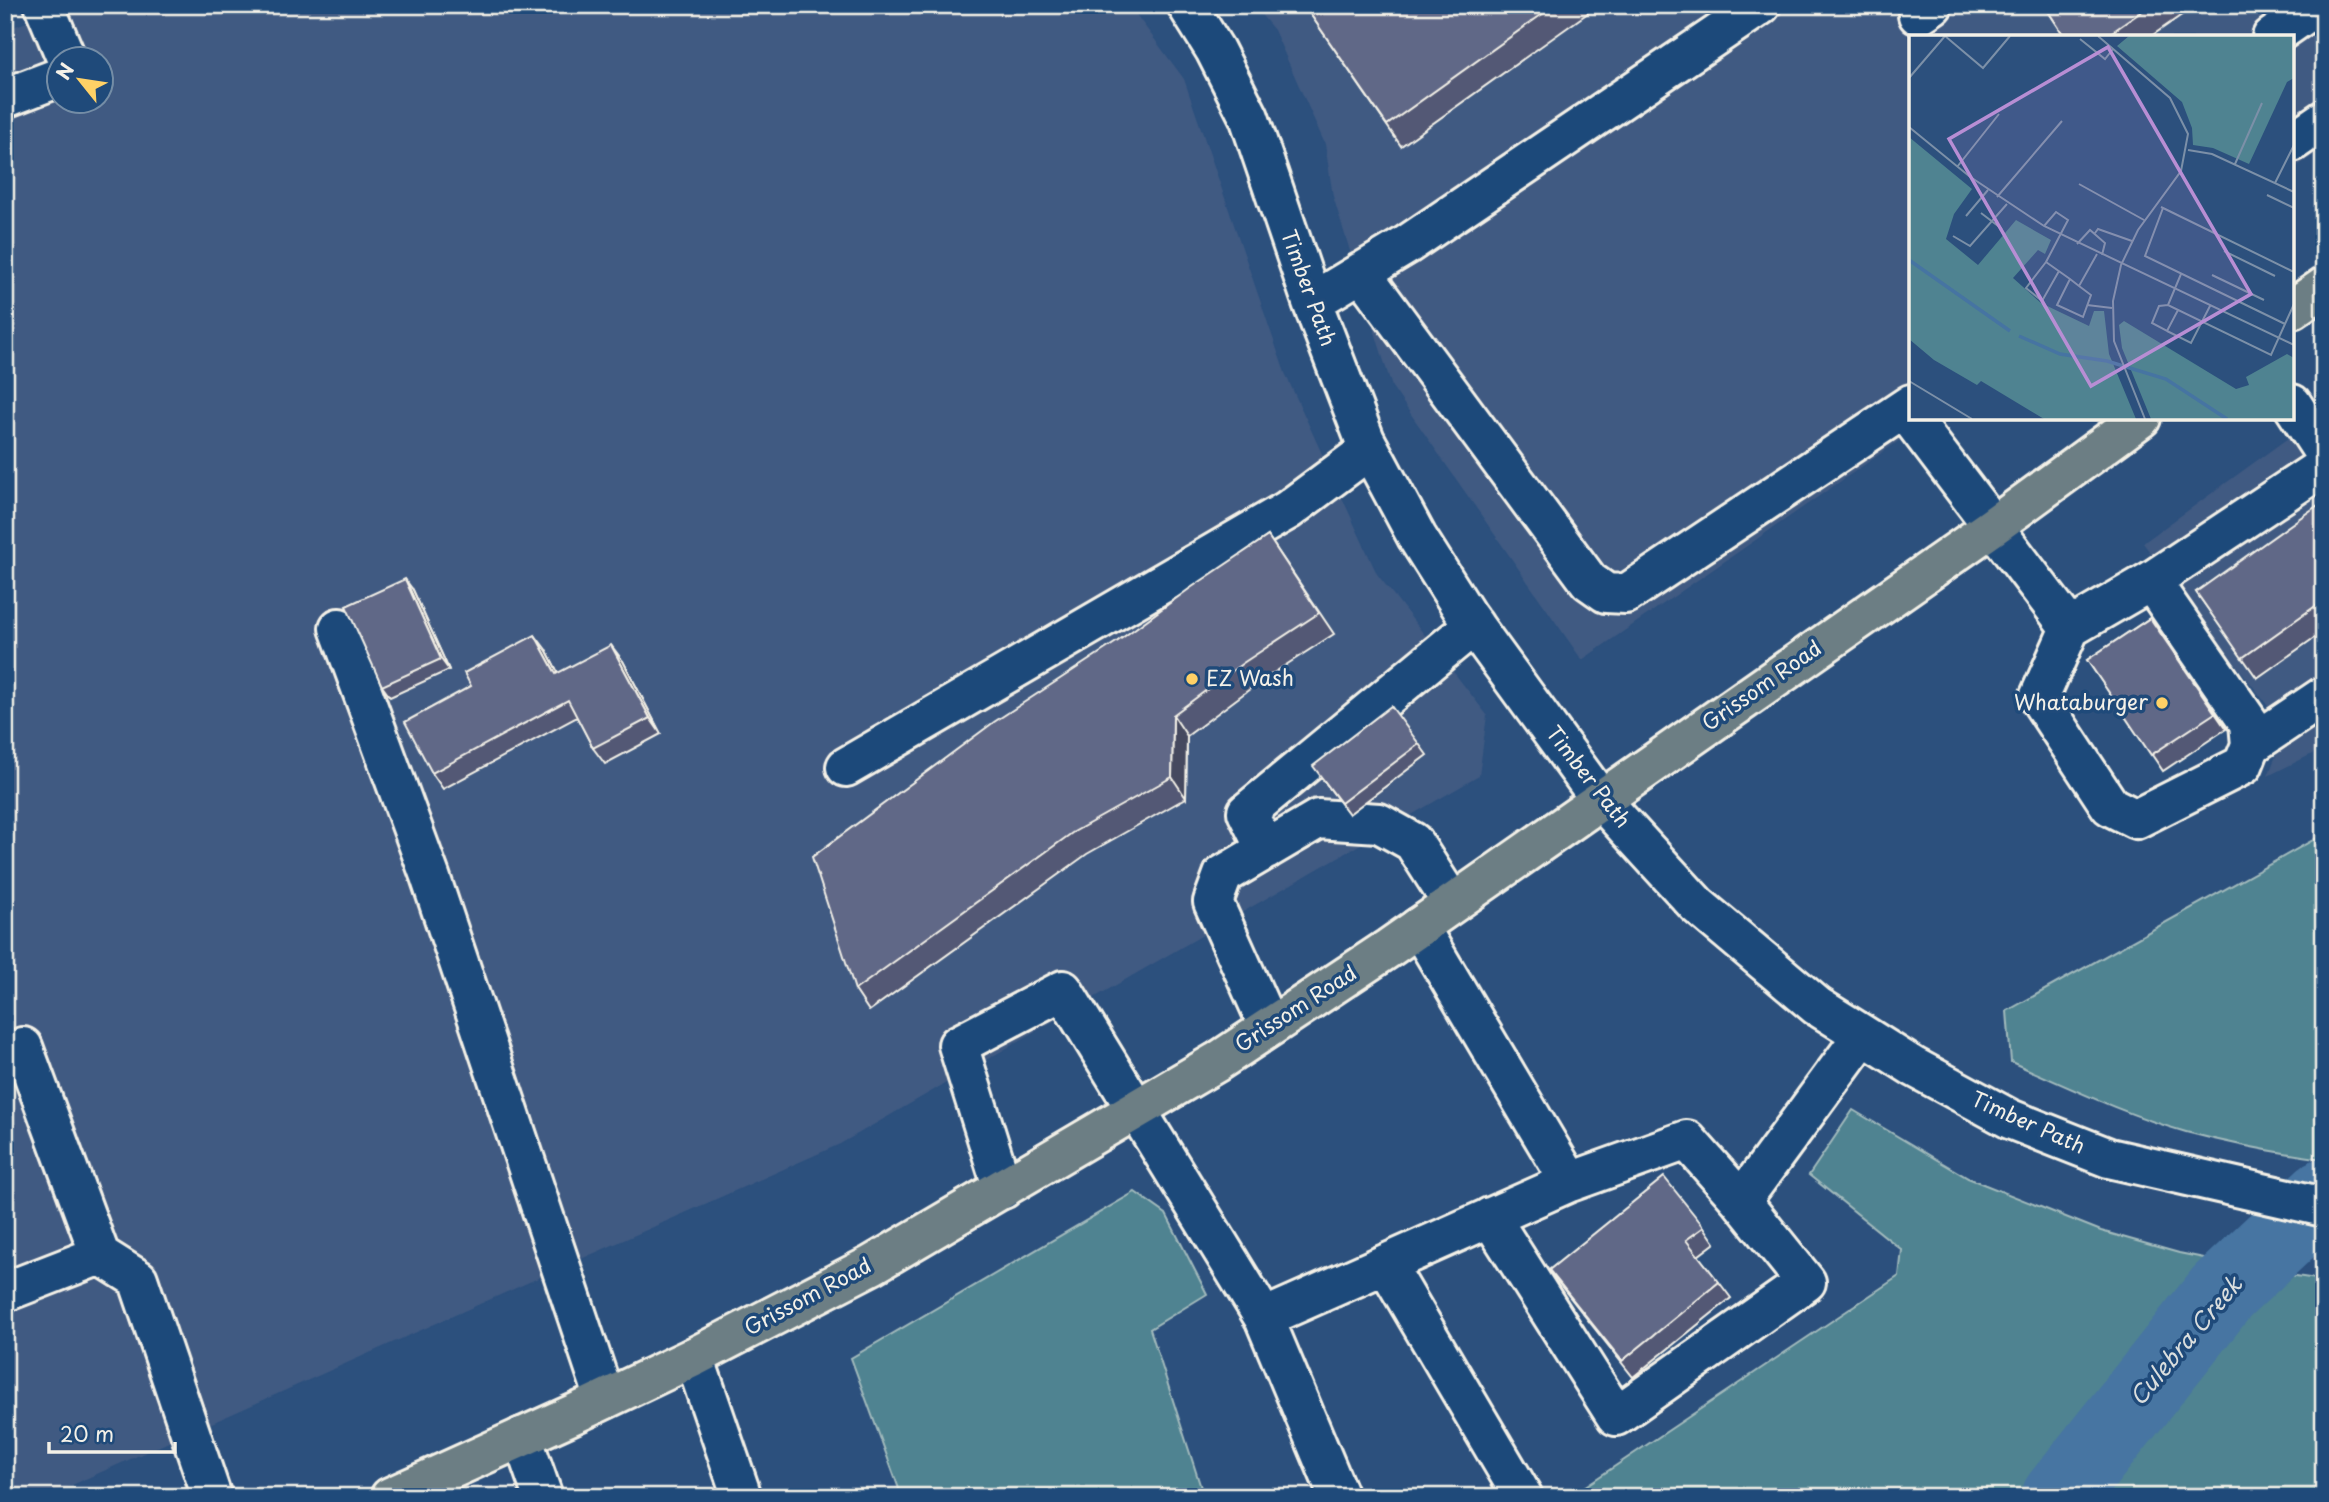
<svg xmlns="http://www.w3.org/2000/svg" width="2329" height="1502" font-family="'Playpen Sans',sans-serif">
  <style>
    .built { fill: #405a82; fill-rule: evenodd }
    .green { fill: #4f8391; stroke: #a2babc; stroke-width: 2 }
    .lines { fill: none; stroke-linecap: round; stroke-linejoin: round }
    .river { stroke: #4674a2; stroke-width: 75 }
    .minor-casing { stroke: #f4f1e8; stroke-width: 44 }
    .major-casing { stroke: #f4f1e8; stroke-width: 44 }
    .minor { stroke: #1f4a7a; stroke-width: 38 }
    .major { stroke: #6c7e84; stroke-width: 38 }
    .wall { fill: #535974; stroke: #f4f1e8; stroke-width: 2 }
    .shaded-wall { fill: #44495e; stroke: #f4f1e8; stroke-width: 2 }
    .building { fill: #616887; stroke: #f4f1e8; stroke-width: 2 }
    .poi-dot { fill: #ffd166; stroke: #1f4a7a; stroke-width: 2.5 }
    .labels { text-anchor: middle; stroke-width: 7; stroke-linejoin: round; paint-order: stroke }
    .street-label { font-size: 21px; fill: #f4f1e8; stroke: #1f4a7a }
    .poi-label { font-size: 21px; fill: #f4f1e8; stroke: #1f4a7a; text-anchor: start }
    .water-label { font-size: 23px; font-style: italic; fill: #dadede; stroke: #1f4a7a }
    .inset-river { fill: none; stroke: #4674a2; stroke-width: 3.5 }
    .inset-road { fill: none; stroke: #7c90a8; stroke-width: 2 }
    .view { fill: #b88ed4; fill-opacity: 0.15; stroke: #b88ed4; stroke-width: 3.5 }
    .inset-edge { fill: none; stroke: #f4f1e8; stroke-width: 3.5 }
  </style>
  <rect width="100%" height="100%" fill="#2c507d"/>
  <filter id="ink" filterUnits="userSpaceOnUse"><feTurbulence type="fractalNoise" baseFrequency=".0143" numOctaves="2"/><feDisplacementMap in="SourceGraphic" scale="14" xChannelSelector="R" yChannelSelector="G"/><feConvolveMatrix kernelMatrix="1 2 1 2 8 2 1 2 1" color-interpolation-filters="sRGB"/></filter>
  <g filter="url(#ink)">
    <!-- built -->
    <path class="built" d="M74,5H1129L1184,79L1285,373L1377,574L1487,715L1479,776L840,1144L45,1497H5V30ZM60,60H102V102H60Z
      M1253,5H2324V148L2292,170V37H1911V418H1932L1582,660L1392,387L1333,196L1325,144L1274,30Z
      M2324,412V748L2268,776L2281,743L2274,714L2143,543Z"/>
    <!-- green -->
    <path class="green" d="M2324,834V1159C2278,1153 2231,1144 2186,1132C2126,1115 2068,1087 2011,1062L2007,1011Z
      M1853,1110L1968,1178L2101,1231L2179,1253L2289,1275L2324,1280V1497H1569L1899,1276L1902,1250L1809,1175Z
      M1135,1192L1166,1214L1207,1294L1150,1329L1204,1497H902L851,1358Z"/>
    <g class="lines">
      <!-- river -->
      <path class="river" d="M2059,1497L2222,1292L2324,1196"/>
      <!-- minor casing -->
      <g class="minor-casing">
        <path id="minor" d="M44,5L67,60
          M1187,5L1215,50L1249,117L1312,302L1365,440L1417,537L1467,616L1600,799L1697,905L1817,1006L1914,1067L2010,1119L2109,1158L2324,1207
          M1918,15L1933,5
          M2272,37L2318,5
          M5,98L60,77
          M2292,142L2324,120
          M1361,272L1589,581L1606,593L1626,594L1911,404
          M1312,302L1405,246L1761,5
          M2292,404L2324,453
          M1904,409L2070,628
          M2151,581L2249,723L2251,745L2243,765L2136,819L2110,806L2039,698L2070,628L2151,581L2324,466
          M339,628L430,876L605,1399
          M2251,745L2324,696
          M846,767L1288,510L1370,449
          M1266,850L1247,812L1474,625
          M1419,927L1570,1182
          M1269,1027L1213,902L1223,875L1318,819L1379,823L1413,842L1452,903
          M23,1047L100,1255L138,1279L212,1497
          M1003,1189L958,1045L1063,990L1264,1318L1570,1182L1687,1140L1741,1201L1806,1282L1616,1416L1490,1217
          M1741,1201L1863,1035
          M1386,1264L1523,1497
          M5,1292L100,1255
          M1264,1318L1339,1497
          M694,1357L742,1497
          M522,1437L543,1497"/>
      </g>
      <!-- major casing -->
      <g class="major-casing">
        <path id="major" d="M2292,309L2324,287
          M390,1497L589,1407L694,1357L872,1265L1217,1062L1389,948L1992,527L2141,418"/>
      </g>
      <!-- minor -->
      <use href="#minor" class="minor"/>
      <!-- major -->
      <use href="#major" class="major"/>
    </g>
    <!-- wall -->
    <path class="wall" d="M1304,5H1599L1401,146Z
      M2044,5H2196L2150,37H2065Z
      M2324,512V631L2257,678L2196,592Z
      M1268,536L1334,634L1258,683L1187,736L1186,798L1087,854L869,1011L855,990L1118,641Z
      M413,590L449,670L390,697L382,686Z
      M2150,618L2226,729L2163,771L2087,660Z
      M547,651L558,673L623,661L661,734L605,764L593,748L577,717L443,789L432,773Z
      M1419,744L1427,755L1349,814L1321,777Z
      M1704,1227L1715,1243L1698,1256L1719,1282L1731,1298L1633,1377L1561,1286L1549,1270Z"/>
    <!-- shaded-wall -->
    <path class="shaded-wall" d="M405,579L413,590L449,670L441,659Z
      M535,635L547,651L567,690L556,674Z
      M611,645L623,661L661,734L650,718Z
      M1173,715L1187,736L1186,798L1172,777Z"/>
    <!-- building -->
    <path class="building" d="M1304,5H1555L1387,125Z
      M2044,5H2151L2105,37H2065Z
      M2318,505L2324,512V600L2242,658L2196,592Z
      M1268,536L1319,613L1243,663L1173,715L1172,777L1072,833L855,990L812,857L994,722L1118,641L1189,589Z
      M405,579L441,659L382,686L346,606Z
      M2150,618L2215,713L2151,755L2087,660Z
      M535,635L556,674L611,645L650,718L593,748L568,700L432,773L405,722L471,686L464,673Z
      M1391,706L1419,744L1341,803L1313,766Z
      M1664,1177L1704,1227L1686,1240L1719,1282L1622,1361L1549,1270Z"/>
  </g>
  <!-- markers -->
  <g class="poi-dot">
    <circle cx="1192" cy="679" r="7"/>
    <circle cx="2162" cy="703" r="7"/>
  </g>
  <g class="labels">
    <!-- street labels -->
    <g class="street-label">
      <text transform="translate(1308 288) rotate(70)" y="7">Timber Path</text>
      <text transform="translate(1762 686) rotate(-35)" y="7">Grissom Road</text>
      <text transform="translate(1588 777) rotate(52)" y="7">Timber Path</text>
      <text transform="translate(1296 1009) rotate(-33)" y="7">Grissom Road</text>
      <text transform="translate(2028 1123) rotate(24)" y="7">Timber Path</text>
      <text transform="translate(808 1297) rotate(-28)" y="7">Grissom Road</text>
    </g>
    <!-- poi labels -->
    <g class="poi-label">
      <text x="1206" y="686">EZ Wash</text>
      <text x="2148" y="710" text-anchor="end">Whataburger</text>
    </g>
    <!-- water labels -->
    <g class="water-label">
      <text transform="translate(2186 1341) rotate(-50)" y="8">Culebra Creek</text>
    </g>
  </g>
  <!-- overview -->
  <g transform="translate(1909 35)">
    <rect width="385" height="385" fill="#2c507d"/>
    <path d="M220,1H385V43L378,47L340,129L304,113L284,110L283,93L273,67L208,11ZM0,102L63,154L45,179L37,204L69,230L107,185L142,205L136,219L129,215L104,243L132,268L180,291L185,276H195L200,319L227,384H135L72,346L68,350L25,325L0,304ZM215,286L327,354L340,350L337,342L378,319L385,323V384H242L213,313L210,290Z" fill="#4f8391"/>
    <path class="inset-river" d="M0,225L101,296M110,301L151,319L198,326L257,344L318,384"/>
    <path class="inset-road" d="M36,1L74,33L101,1M189,1L261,63L279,99L272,136L229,195L212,230L204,266L205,306L236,384M171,4L196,24L204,14M0,43L36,1M0,92L60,141L135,191L385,310M279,115L303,119L385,157M326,129L353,68M48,132L90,79M366,148L385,110M170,149L235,185M358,160L385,173M88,162L153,86M252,172L385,237M254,173L236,221L376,289M72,178L93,194M57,181L79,155M135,191L147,177L159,185L137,227L161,244L170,251L182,260L174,282L148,270L161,244M186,198L189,194L223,206M44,201L61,211L98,169M168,209L181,195L196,208L193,220M315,216L366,241M137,227L117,253L133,266L150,236M303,240L355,265M170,251L188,219M178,270L203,273M259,270L272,239M269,275L258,296L243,288L250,271L259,270L362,320L385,269M258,296L282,308L301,271M0,346L63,384"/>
    <path class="view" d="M199,12L342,259L182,351L40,104Z"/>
    <rect width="385" height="385" class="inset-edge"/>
  </g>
  <!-- margin -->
  <rect width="2329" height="1502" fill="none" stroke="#1f4a7a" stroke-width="28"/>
  <rect x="14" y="14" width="2301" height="1474" fill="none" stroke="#f4f1e8" stroke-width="2.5" filter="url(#ink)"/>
  <!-- north arrow -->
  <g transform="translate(80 80) rotate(300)"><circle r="33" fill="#1f4a7a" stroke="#748da6" stroke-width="2"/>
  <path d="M0-5L12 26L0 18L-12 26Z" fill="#ffd166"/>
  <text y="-10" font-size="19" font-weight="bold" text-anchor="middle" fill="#f4f1e8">N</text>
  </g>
  <!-- scale -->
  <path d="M49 1442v10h126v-10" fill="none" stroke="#f4f1e8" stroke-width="3.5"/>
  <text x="60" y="1442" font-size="21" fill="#f4f1e8" stroke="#1f4a7a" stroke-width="5" paint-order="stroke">20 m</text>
</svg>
